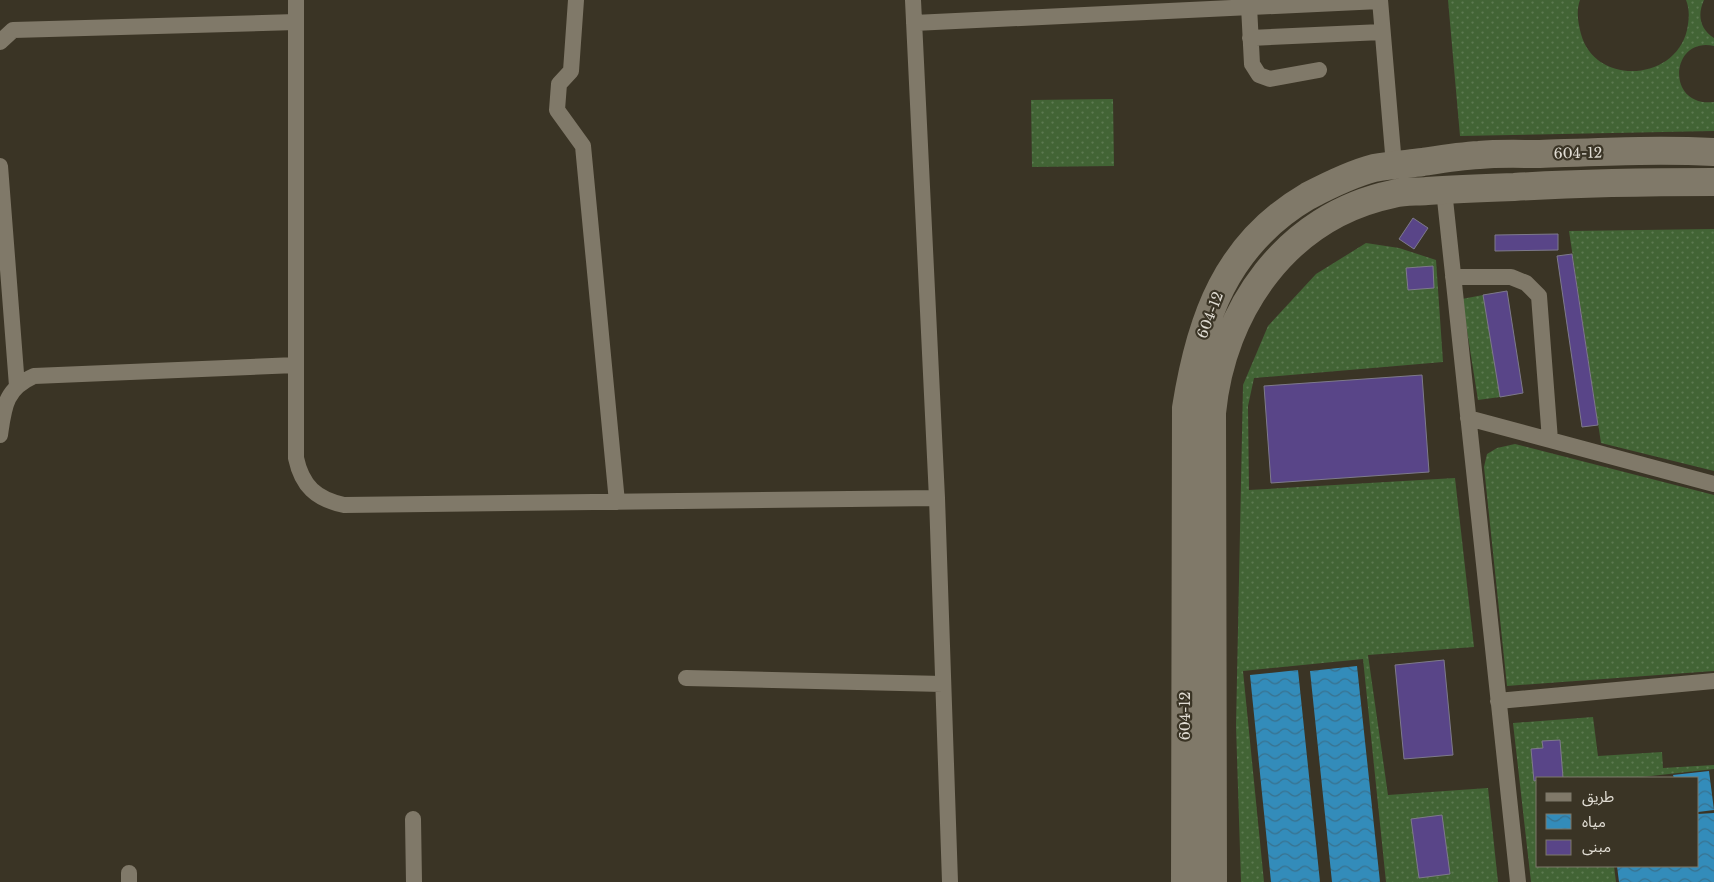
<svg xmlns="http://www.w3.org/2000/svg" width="1714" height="882" font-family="'Libre Baskerville','Noto Sans Arabic',serif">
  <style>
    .grass { fill: url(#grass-dots) }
    .water { fill: url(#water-waves) }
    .building { fill: #594588; stroke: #7e7a8b }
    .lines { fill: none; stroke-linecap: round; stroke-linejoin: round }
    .lane { stroke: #807969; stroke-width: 16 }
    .secondary { stroke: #807969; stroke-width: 28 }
    .labels { text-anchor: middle; stroke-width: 4.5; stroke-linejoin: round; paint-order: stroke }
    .street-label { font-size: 14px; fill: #e1ddd4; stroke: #3a3425 }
  </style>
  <defs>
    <pattern id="grass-dots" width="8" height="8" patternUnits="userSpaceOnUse" patternTransform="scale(1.25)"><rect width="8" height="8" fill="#426435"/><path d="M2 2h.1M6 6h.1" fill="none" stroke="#5d7a51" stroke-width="1.8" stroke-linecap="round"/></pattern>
    <pattern id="water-waves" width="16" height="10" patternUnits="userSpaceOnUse" patternTransform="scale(1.25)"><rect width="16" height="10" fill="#338cba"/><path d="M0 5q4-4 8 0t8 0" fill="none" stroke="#39728f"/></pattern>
  </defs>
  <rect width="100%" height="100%" fill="#3a3425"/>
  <!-- grass -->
  <path class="grass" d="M1448,0H1580C1576,11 1578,23 1581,34C1595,86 1675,82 1687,30C1689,20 1690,10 1686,0H1704C1697,15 1700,29 1714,38V46C1670,36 1665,108 1714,102V131L1460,136Z
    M1113,99L1114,166L1032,167L1031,100Z
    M1714,229V471L1601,443L1569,231Z
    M1366,243L1399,248L1436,260L1443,362L1254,378L1248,406L1249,490L1455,478L1474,647L1368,655L1388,795L1488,788L1498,882H1386L1363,659L1243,671L1264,882H1241L1236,726L1243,385L1268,326L1316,274Z
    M1483,295L1500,397L1478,400L1462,299Z
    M1515,444L1714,495V671L1507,686L1484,467L1487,454L1497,448Z
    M1593,717L1598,756L1662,752L1663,768L1714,765V769L1633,778H1538V866H1614L1616,882H1531L1513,723Z"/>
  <!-- water -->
  <path class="water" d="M1357,666L1380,882H1332L1310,671Z
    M1298,670L1320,882H1271L1250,675Z
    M1709,771L1714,810L1698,812V778H1674L1673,775Z
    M1714,813V882H1619L1617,866H1698V814Z"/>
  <!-- building -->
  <path class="building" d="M1413,218L1428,228L1414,249L1399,239Z
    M1558,234V250L1495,251V235Z
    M1572,254L1598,425L1582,427L1557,256Z
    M1433,266L1434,288L1408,290L1406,268Z
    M1507,291L1523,393L1500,397L1483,295Z
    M1422,375L1429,472L1271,483L1264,386Z
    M1444,660L1453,755L1404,759L1395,665Z
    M1560,740L1563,778H1538V780L1534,781L1531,749L1543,748L1542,741Z
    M1442,815L1450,874L1419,878L1411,819Z"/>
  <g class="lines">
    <!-- lane -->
    <path class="lane" d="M296,0V458C302,486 316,499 344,505L937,498
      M576,0L571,71L559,84L557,110L583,146L617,502
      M913,0L937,498L950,882
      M1380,0L1394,165
      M1249,6L1252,64L1259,75L1270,79L1319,70
      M914,23L1380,1
      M1250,38L1382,32
      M0,42L13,30L296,22
      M0,166L17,386
      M1444,190L1518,882
      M1453,277H1511L1526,283L1539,296L1550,440
      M1468,418L1714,484
      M0,435C4,407 5,389 34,376L296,365
      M686,678L943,684
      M1498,701L1714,681
      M413,819L414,882
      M129,873V882"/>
    <!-- secondary -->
    <path class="secondary" d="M1185,882L1186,408C1200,319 1226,244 1308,196C1329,185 1351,174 1374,168C1390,165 1407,164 1423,162C1442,159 1460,156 1479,155C1499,153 1520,154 1540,154C1598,152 1656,149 1714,152
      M1213,882L1212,413C1222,309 1287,216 1393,194C1404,191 1416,192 1427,191C1456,189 1485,188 1514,187C1581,183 1647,182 1714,182"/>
  </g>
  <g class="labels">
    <!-- street labels -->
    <g class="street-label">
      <text transform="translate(1578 153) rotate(-1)" y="5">604-12</text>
      <text transform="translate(1210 315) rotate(-69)" y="5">604-12</text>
      <text transform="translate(1185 716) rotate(-90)" y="5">604-12</text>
    </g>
  </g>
  <!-- legend -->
  <rect x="1536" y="777" width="162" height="90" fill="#3a3425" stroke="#7d786b"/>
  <rect x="1546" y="793" width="25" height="8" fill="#807969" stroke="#7d786b"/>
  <text x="1582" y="802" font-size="15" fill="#e1ddd4">طريق</text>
  <rect x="1546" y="814" width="25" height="15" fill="url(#water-waves)" stroke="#7d786b"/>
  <text x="1582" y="827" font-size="15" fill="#e1ddd4">مياه</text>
  <rect x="1546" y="840" width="25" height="15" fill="#594588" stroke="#7d786b"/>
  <text x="1582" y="852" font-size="15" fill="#e1ddd4">مبنى</text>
</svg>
